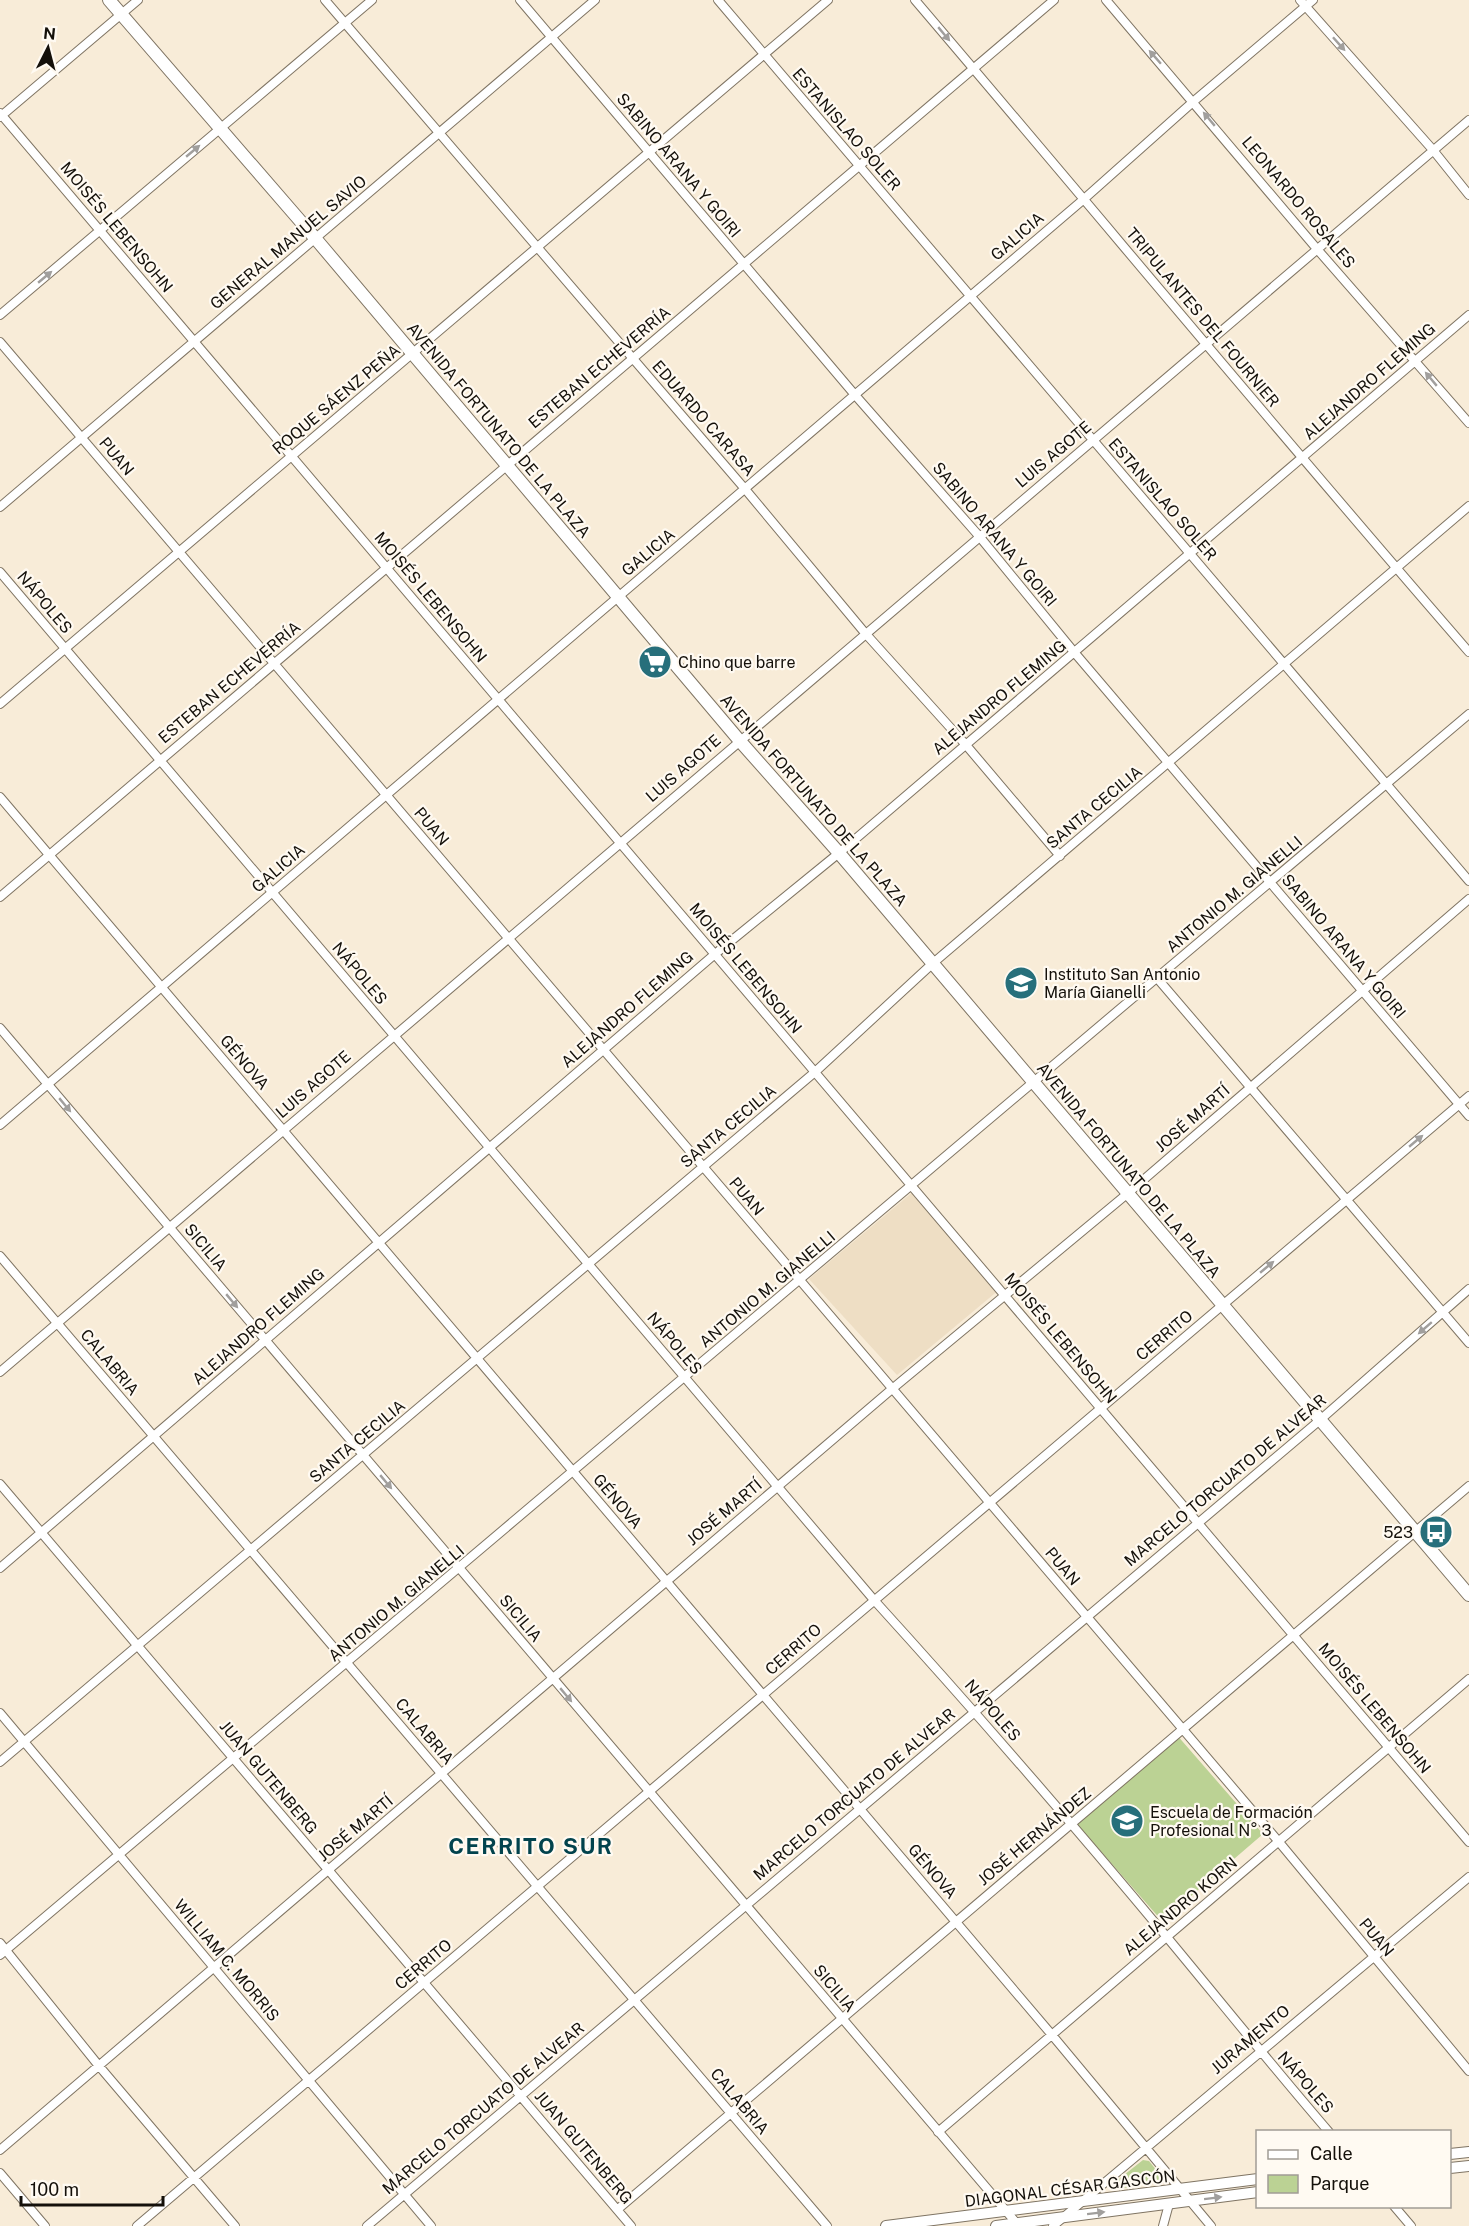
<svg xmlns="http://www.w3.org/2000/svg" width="1469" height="2226" font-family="'Public Sans',sans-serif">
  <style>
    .built { fill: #eedec4 }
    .green { fill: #bbd294 }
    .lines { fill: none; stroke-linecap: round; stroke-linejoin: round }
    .minor-casing { stroke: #7f7463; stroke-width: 10 }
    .tertiary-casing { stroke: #7f7463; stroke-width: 12 }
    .secondary-casing { stroke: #7f7463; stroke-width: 14 }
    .minor { stroke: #fff; stroke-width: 8 }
    .tertiary { stroke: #fff; stroke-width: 10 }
    .secondary { stroke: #fff; stroke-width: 12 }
    .oneway { fill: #a19f9d }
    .labels { text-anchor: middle; stroke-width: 4.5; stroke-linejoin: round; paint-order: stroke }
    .street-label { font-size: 16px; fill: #14100a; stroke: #fffaf2 }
    .poi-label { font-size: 16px; fill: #14100a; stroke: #fffaf2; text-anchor: start }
    .district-label { font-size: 22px; font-weight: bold; letter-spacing: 1.5px; fill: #02434d; stroke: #fffaf2 }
  </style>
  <rect width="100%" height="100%" fill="#f8ecd8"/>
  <!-- built -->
  <path class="built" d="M914,1191L1000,1289L897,1375L809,1279Z"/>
  <!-- green -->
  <path class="green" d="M1176,1734L1263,1834L1162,1921L1075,1822Z
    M1143,2160L1149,2161L1161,2176V2182L1111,2190L1110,2186Z"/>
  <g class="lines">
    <!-- minor casing -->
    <g class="minor-casing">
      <path id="minor" d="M325,0L745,489L865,633L966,745L1060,856
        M520,0L855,395L979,536L1074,652L1469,1116
        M718,0L1469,881
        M915,0C1100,217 1282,437 1469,652
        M1106,0L1317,249L1469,423
        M1300,0L1433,150L1469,195
        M0,113L1469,1842
        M0,117L138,0
        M0,315L372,0
        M0,342L1279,1842L1469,2071
        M0,507L595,0
        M0,572L874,1600C974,1710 1071,1822 1166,1936C1220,2001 1273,2067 1329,2132
        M0,704L828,0
        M0,797L1052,2035L1211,2226
        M0,897L1054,0
        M1157,978L1469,1343
        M0,1028L1018,2225
        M0,1125L1084,199L1194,101L1313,0
        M0,1256L827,2226
        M0,1372L1469,120
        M0,1484L631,2226
        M0,1568L715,954L839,853L1469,315
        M0,1713L431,2226
        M0,1762L815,1072L932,964L1469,506
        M0,1943L99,2066L235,2226
        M0,1955L1469,714
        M938,2132L1469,1679
        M0,2150L892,1389L1127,1194L1469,899
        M0,2173L45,2226
        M1394,2206L1411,2226
        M618,2209L1469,1486
        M137,2226L1469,1096
        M367,2226L1320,1420L1469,1289
        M1053,2226L1469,1877
        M1163,2226L1169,2204"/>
    </g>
    <!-- tertiary casing -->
    <g class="tertiary-casing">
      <path id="tertiary" d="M1450,2154L1469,2152
        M1450,2168L1469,2166
        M886,2226L1258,2179
        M996,2226L1258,2192"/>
    </g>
    <!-- secondary casing -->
    <g class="secondary-casing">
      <path id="secondary" d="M109,0L315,238L739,740L839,853L1469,1595"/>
    </g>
    <!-- minor -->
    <use href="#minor" class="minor"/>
    <!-- tertiary -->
    <use href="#tertiary" class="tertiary"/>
    <!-- secondary -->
    <use href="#secondary" class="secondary"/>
  </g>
  <!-- one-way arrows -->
  <defs><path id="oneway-solid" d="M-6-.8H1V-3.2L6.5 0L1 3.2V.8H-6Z" transform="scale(1.5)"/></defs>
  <g class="oneway">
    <use href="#oneway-solid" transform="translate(944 34) rotate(50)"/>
    <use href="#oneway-solid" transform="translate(1339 44) rotate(48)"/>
    <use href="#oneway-solid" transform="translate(1155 57) rotate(-131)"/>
    <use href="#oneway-solid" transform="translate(1209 119) rotate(-130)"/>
    <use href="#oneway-solid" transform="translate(193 151) rotate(-40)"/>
    <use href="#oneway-solid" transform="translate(45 277) rotate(-40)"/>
    <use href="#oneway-solid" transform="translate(1431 379) rotate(-130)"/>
    <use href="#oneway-solid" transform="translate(65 1105) rotate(50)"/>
    <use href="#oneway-solid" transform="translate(1416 1141) rotate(-40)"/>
    <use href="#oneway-solid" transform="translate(1267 1267) rotate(-40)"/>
    <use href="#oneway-solid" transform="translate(232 1301) rotate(50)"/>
    <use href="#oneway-solid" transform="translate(1425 1328) rotate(139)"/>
    <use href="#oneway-solid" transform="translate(386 1482) rotate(50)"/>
    <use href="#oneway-solid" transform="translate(566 1695) rotate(50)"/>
    <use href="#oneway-solid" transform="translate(1213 2198) rotate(-7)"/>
    <use href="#oneway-solid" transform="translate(1096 2213) rotate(-7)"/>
  </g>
  <!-- icons -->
  <defs>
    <g id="supermarket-disc" transform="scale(1.725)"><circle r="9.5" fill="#276f7b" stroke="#fffaf2"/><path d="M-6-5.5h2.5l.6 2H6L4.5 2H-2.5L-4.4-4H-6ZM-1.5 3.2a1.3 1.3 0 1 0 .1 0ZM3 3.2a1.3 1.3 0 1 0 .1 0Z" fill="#fff"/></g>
    <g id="school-disc" transform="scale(1.725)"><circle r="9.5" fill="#276f7b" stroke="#fffaf2"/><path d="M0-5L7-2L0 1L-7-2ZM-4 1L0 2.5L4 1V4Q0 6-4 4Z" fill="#fff"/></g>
    <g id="bus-disc" transform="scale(1.725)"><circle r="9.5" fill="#276f7b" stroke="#fffaf2"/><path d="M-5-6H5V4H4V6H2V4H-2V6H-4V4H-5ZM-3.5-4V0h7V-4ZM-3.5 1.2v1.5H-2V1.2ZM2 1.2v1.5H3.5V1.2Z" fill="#fff"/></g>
  </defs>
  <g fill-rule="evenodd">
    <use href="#supermarket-disc" x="655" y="662"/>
    <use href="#school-disc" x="1021" y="983"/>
    <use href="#bus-disc" x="1436" y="1532"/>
    <use href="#school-disc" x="1127" y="1821"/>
  </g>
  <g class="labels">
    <!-- street labels -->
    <g class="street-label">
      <text transform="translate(847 129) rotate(49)" y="6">ESTANISLAO SOLER</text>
      <text transform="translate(679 165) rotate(50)" y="6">SABINO ARANA Y GOIRI</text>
      <text transform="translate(1299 202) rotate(50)" y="6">LEONARDO ROSALES</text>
      <text transform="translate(117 227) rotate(50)" y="6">MOISÉS LEBENSOHN</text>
      <text transform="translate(1017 236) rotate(-41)" y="6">GALICIA</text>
      <text transform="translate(288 242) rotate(-40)" y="6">GENERAL MANUEL SAVIO</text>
      <text transform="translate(1203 317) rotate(50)" y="6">TRIPULANTES DEL FOURNIER</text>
      <text transform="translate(599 367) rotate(-40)" y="6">ESTEBAN ECHEVERRÍA</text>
      <text transform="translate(1369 381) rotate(-41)" y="6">ALEJANDRO FLEMING</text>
      <text transform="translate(336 399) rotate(-40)" y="6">ROQUE SÁENZ PEÑA</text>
      <text transform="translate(704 418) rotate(49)" y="6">EDUARDO CARASA</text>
      <text transform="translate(499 430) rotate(50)" y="6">AVENIDA FORTUNATO DE LA PLAZA</text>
      <text transform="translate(1053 454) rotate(-40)" y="6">LUIS AGOTE</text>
      <text transform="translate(117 456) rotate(50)" y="6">PUAN</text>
      <text transform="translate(1163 499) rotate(49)" y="6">ESTANISLAO SOLER</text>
      <text transform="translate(995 534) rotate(50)" y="6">SABINO ARANA Y GOIRI</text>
      <text transform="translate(648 552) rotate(-40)" y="6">GALICIA</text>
      <text transform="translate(431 597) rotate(50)" y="6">MOISÉS LEBENSOHN</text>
      <text transform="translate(45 602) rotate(50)" y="6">NÁPOLES</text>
      <text transform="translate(229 682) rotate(-40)" y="6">ESTEBAN ECHEVERRÍA</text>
      <text transform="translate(999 697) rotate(-40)" y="6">ALEJANDRO FLEMING</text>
      <text transform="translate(683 768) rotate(-41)" y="6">LUIS AGOTE</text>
      <text transform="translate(814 800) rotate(49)" y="6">AVENIDA FORTUNATO DE LA PLAZA</text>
      <text transform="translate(1094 807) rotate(-40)" y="6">SANTA CECILIA</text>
      <text transform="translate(432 826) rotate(50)" y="6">PUAN</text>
      <text transform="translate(278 868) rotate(-41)" y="6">GALICIA</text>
      <text transform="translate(1234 894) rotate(-40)" y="6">ANTONIO M. GIANELLI</text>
      <text transform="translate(1344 946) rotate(50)" y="6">SABINO ARANA Y GOIRI</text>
      <text transform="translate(746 968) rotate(50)" y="6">MOISÉS LEBENSOHN</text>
      <text transform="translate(360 973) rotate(50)" y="6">NÁPOLES</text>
      <text transform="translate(627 1009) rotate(-41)" y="6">ALEJANDRO FLEMING</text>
      <text transform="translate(245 1062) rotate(50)" y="6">GÉNOVA</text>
      <text transform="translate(313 1084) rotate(-41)" y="6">LUIS AGOTE</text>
      <text transform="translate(1192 1118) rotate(-41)" y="6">JOSÉ MARTÍ</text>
      <text transform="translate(728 1126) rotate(-40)" y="6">SANTA CECILIA</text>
      <text transform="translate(1129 1170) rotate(50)" y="6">AVENIDA FORTUNATO DE LA PLAZA</text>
      <text transform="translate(747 1196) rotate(50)" y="6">PUAN</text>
      <text transform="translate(206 1247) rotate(50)" y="6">SICILIA</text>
      <text transform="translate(767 1289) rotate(-40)" y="6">ANTONIO M. GIANELLI</text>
      <text transform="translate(258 1326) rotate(-41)" y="6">ALEJANDRO FLEMING</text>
      <text transform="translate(1164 1335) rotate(-40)" y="6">CERRITO</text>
      <text transform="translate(1061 1338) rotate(50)" y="6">MOISÉS LEBENSOHN</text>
      <text transform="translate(675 1343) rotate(50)" y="6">NÁPOLES</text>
      <text transform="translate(110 1362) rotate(50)" y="6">CALABRIA</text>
      <text transform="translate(357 1441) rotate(-40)" y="6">SANTA CECILIA</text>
      <text transform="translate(1225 1480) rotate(-40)" y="6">MARCELO TORCUATO DE ALVEAR</text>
      <text transform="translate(618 1501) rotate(50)" y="6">GÉNOVA</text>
      <text transform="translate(724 1512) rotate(-40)" y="6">JOSÉ MARTÍ</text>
      <text transform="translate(1063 1566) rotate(50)" y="6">PUAN</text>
      <text transform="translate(396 1603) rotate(-40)" y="6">ANTONIO M. GIANELLI</text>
      <text transform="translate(521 1618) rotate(50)" y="6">SICILIA</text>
      <text transform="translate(793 1649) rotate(-41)" y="6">CERRITO</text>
      <text transform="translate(1375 1708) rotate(50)" y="6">MOISÉS LEBENSOHN</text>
      <text transform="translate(993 1710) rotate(49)" y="6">NÁPOLES</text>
      <text transform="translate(425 1731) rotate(50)" y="6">CALABRIA</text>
      <text transform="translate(269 1777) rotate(50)" y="6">JUAN GUTENBERG</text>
      <text transform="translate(854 1794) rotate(-40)" y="6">MARCELO TORCUATO DE ALVEAR</text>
      <text transform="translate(355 1828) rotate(-40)" y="6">JOSÉ MARTÍ</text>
      <text transform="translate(1034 1836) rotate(-40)" y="6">JOSÉ HERNÁNDEZ</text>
      <text transform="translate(933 1871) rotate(50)" y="6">GÉNOVA</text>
      <text transform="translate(1180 1906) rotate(-40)" y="6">ALEJANDRO KORN</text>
      <text transform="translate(1377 1937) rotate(50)" y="6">PUAN</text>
      <text transform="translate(227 1960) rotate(50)" y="6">WILLIAM C. MORRIS</text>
      <text transform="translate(423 1964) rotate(-40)" y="6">CERRITO</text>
      <text transform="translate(835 1988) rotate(50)" y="6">SICILIA</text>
      <text transform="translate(1250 2039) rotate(-40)" y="6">JURAMENTO</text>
      <text transform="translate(1306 2082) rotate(49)" y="6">NÁPOLES</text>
      <text transform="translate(740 2101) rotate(50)" y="6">CALABRIA</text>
      <text transform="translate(483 2108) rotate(-40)" y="6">MARCELO TORCUATO DE ALVEAR</text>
      <text transform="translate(584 2147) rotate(50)" y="6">JUAN GUTENBERG</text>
      <text transform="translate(1070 2188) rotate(-7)" y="6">DIAGONAL CÉSAR GASCÓN</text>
    </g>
    <!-- poi labels -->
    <g class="poi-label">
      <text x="678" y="668">Chino que barre</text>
      <text x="1044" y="980">Instituto San Antonio<tspan x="1044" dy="18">María Gianelli</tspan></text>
      <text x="1413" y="1538" text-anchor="end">523</text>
      <text x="1150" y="1818">Escuela de Formación<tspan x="1150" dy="18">Profesional N° 3</tspan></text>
    </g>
    <!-- district labels -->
    <g class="district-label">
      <text x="531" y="1854">CERRITO SUR</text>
    </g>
  </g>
  <!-- legend -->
  <rect x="1256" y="2130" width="195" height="78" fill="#fffaf2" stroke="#a19c95" stroke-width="1.5"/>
  <rect x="1268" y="2150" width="30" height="9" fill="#ffffff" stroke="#a19c95" stroke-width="1.5"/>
  <text x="1310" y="2160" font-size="18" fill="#14100a">Calle</text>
  <rect x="1268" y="2175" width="30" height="18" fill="#bbd294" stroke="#a19c95" stroke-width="1.5"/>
  <text x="1310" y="2190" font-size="18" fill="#14100a">Parque</text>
  <!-- north arrow -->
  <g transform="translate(48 48) rotate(6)" stroke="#fffaf2" stroke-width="4.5" paint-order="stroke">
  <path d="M0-4.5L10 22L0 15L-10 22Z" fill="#14100a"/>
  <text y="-9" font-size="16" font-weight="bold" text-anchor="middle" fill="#14100a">N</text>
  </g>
  <!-- scale -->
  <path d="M21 2196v9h142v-9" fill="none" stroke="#14100a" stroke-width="3"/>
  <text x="30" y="2196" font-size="18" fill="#14100a" stroke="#fffaf2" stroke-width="4.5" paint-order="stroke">100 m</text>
</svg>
